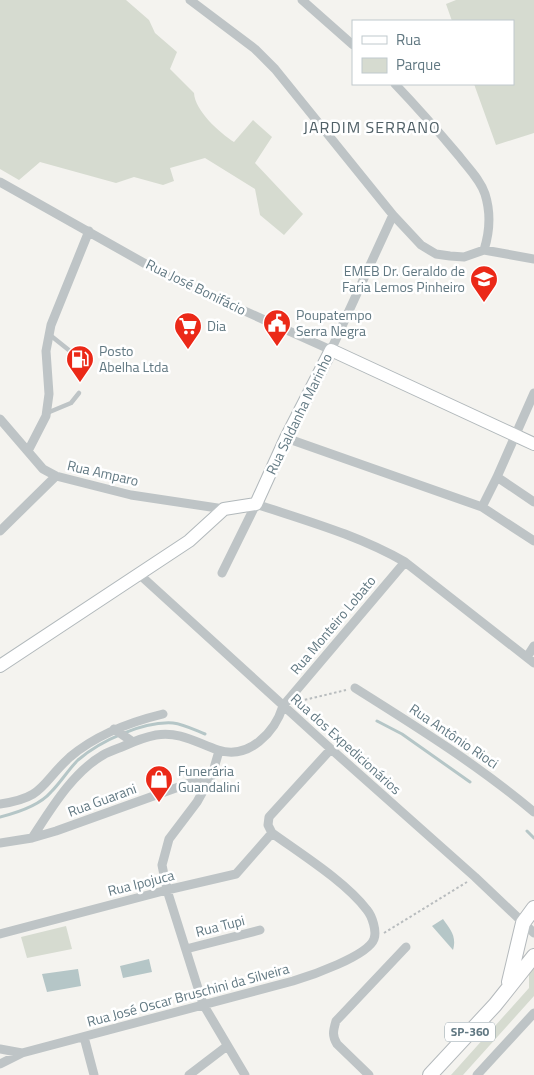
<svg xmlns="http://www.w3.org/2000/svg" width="534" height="1075" font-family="'Titillium Web',sans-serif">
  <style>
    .green { fill: #d6dbd0 }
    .water { fill: #b5c6c7 }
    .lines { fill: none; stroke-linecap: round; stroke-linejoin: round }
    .stream { stroke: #b5c6c7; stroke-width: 3 }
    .secondary-casing { stroke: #b1b8bb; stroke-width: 14 }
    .primary-casing { stroke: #b4b9bc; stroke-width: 16 }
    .path { stroke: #b8bcbe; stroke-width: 2; stroke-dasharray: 2.5 2.5; stroke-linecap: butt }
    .lane { stroke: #bec4c6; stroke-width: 4.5 }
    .street { stroke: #bec4c6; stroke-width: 9 }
    .secondary { stroke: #fff; stroke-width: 12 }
    .primary { stroke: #fff; stroke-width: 14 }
    .labels { text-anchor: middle; stroke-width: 5; stroke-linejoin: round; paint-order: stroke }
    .shield { fill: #fff; stroke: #90a0a8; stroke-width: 1 }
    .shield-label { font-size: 12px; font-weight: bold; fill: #617882 }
    .poi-label { font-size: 14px; fill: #617882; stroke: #fff; text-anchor: start }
    .street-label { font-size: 14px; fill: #617882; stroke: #fff }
    .quarter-label { font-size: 16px; letter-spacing: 1px; fill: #506067; stroke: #fff }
  </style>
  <rect width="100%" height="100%" fill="#f4f3ef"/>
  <!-- green -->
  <path class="green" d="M0,0H126L149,20L155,33L177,52L170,69L194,93C195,111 220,133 234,142L253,120L272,137L255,163L303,214L284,235L260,215L255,189L205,158L170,168L174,181L163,185L134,177L116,183L40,162L19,180L0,169Z
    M456,0H534V133L496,145L474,84H513V21H452L446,4Z
    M66,926L72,949L27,958L21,937Z
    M534,965V996L463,1075H451L529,988V972Z"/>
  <!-- water -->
  <path class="water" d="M443,919C450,929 457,936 453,950L432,926Z
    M149,959L152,972L123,978L120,966Z
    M78,969L81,986L47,992L42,974Z"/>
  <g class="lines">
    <!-- stream -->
    <path class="stream" d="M377,721L402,734L470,782
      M0,817C16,813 40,805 51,792C61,782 68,770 78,760C100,741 143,721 173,723C183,724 195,730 205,734
      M527,831L534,838"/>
    <!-- secondary casing -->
    <g class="secondary-casing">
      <path id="secondary" d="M0,666L189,541L224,509L256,504L286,438L331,350L534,444"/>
    </g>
    <!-- primary casing -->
    <g class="primary-casing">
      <path id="primary" d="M509,982L523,923L534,908
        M430,1075L495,1005L534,956"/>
    </g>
    <!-- path -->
    <path class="path" d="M300,701L346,690
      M384,933L467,882"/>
    <!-- lane -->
    <path class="lane" d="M50,335L80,359L83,373
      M47,413L71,403L79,393"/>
    <!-- street -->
    <path class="street" d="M190,0L255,49L275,69L393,215L421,245L436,254L450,256L464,257L484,250L534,259
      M302,0L353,45
      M395,84C417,107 438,131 459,156C468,168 480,179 485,194C491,213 490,231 484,250
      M0,182L167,276L331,350L393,215
      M0,419L43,469L56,476L131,495L224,509
      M286,438L482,507L534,541
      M28,451L46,416L49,394L46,351L51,325L89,231
      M497,477L534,502
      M482,507L497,477L534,393
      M0,531L56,476
      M222,573L256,504C307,521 358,535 405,562L534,663
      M140,575L331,749L475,877L534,933
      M527,657L534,646
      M355,688C417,727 478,765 534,812
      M114,729L133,742
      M219,751L212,775L197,802L169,839L162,865L167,890L203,1004L245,1075
      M0,804C45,798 41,783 70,757C97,734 130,722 163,714
      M32,838C51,809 72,773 103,755C110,751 117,749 124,746C135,741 145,737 156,735C180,731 197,743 218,750C249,760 275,732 283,706L405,562
      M0,843L32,838L56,831L212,775
      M0,934L167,890L236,874L272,833
      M186,949L260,930
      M84,1037L94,1075
      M0,1049L22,1053L293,981C310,976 368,956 374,939C377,931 372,916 367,910C346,882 301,854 272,833L268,825L269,817L331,749
      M0,1064L22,1053
      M189,1075L227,1046
      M369,1075L337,1044C332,1036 333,1031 336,1021L406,947
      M477,1075L534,1013"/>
    <!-- secondary -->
    <use href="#secondary" class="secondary"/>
    <!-- primary -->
    <use href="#primary" class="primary"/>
  </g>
  <!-- icons -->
  <defs>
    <g id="school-pin" transform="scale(1.4375)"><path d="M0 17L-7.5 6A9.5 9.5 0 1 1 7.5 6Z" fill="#eb2918" stroke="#fff"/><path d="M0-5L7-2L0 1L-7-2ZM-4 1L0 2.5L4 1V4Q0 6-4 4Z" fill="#fff"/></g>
    <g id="civic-pin" transform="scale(1.4375)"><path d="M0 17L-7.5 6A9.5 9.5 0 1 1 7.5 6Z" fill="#eb2918" stroke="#fff"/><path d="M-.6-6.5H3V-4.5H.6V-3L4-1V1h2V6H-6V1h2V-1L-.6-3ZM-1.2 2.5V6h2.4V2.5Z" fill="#fff"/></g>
    <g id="supermarket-pin" transform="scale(1.4375)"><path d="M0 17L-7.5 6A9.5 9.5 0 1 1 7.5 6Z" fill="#eb2918" stroke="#fff"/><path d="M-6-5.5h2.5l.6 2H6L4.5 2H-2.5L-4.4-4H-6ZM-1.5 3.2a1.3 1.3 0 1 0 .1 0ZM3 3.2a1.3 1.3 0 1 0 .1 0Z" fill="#fff"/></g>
    <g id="fuel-pin" transform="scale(1.4375)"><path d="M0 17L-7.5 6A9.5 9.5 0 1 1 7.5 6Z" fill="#eb2918" stroke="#fff"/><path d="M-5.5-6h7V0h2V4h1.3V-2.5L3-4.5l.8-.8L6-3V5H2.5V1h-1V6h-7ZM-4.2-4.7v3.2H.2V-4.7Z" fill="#fff"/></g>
    <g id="shop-pin" transform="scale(1.4375)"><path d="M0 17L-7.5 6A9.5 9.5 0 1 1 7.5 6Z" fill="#eb2918" stroke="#fff"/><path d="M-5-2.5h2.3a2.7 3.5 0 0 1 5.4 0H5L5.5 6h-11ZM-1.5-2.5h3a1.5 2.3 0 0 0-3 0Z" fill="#fff"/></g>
  </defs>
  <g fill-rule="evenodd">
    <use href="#school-pin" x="484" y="279"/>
    <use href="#civic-pin" x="277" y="323"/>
    <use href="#supermarket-pin" x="188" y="326"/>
    <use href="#fuel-pin" x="80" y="359"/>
    <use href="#shop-pin" x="159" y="779"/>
  </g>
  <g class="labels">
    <!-- shield labels -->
    <rect class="shield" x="445" y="1022.5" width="50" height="19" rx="4"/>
    <g class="shield-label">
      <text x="470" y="1036">SP-360</text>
    </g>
    <!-- poi labels -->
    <g class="poi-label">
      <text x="465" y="276" text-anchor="end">EMEB Dr. Geraldo de<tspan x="465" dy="16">Faria Lemos Pinheiro</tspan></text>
      <text x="296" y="320">Poupatempo<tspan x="296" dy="16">Serra Negra</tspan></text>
      <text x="207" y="331">Dia</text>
      <text x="99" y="356">Posto<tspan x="99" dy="16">Abelha Ltda</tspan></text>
      <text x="178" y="776">Funerária<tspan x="178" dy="16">Guandalini</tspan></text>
    </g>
    <!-- street labels -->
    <g class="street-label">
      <text transform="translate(196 287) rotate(26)" y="5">Rua José Bonifácio</text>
      <text transform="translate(299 414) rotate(-64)" y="5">Rua Saldanha Marinho</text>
      <text transform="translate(103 473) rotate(13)" y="5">Rua Amparo</text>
      <text transform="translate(333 625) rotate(-50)" y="5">Rua Monteiro Lobato</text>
      <text transform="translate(454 736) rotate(34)" y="5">Rua Antônio Rioci</text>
      <text transform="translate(346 744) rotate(42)" y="5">Rua dos Expedicionários</text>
      <text transform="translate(102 800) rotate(-20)" y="5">Rua Guarani</text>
      <text transform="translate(141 883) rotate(-14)" y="5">Rua Ipojuca</text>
      <text transform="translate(220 926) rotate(-14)" y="5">Rua Tupi</text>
      <text transform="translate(188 995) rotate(-15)" y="5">Rua José Oscar Bruschini da Silveira</text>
    </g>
    <!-- quarter labels -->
    <g class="quarter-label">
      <text x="372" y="133">JARDIM SERRANO</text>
    </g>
  </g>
  <!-- legend -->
  <rect x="352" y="20" width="162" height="65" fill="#ffffff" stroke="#c0c9cd"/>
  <rect x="362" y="36" width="25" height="8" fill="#ffffff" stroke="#c0c9cd"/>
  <text x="396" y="45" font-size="15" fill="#617882">Rua</text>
  <rect x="362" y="58" width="25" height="15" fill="#d6dbd0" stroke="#c0c9cd"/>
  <text x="396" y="70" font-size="15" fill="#617882">Parque</text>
</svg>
